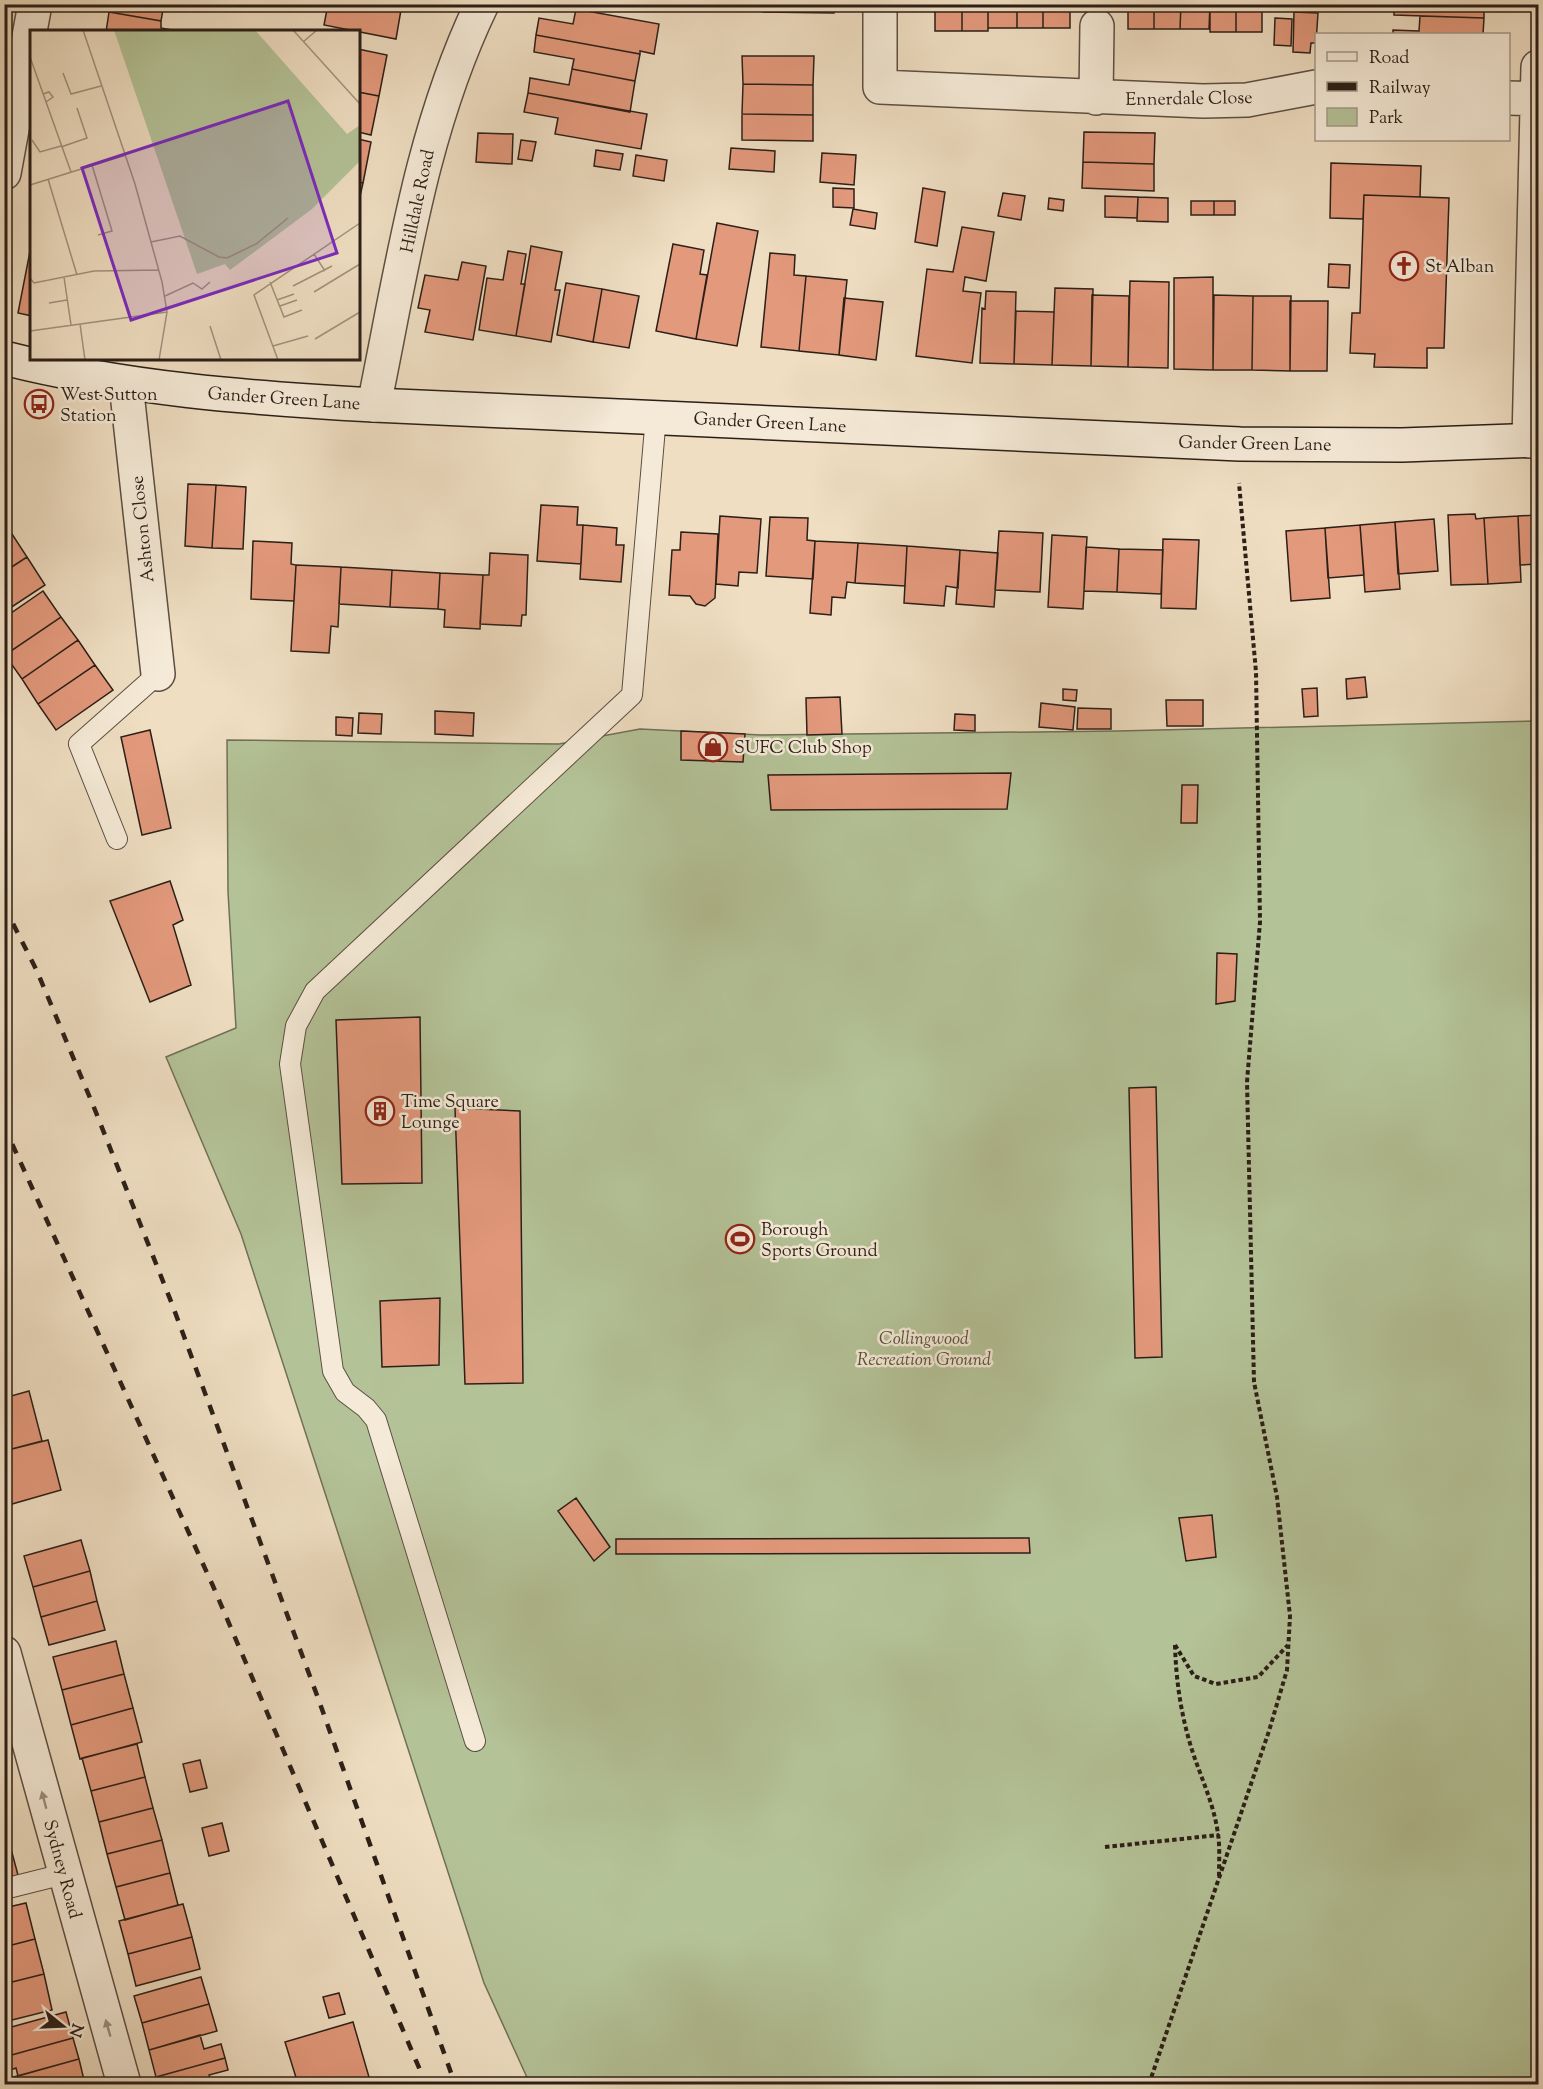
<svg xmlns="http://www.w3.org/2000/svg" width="1543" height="2089" font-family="'Sorts Mill Goudy',serif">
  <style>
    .green { fill: #b4c297; stroke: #707058; stroke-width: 1.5 }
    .building { fill: #e3997c; stroke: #2b1f18; stroke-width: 1.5 }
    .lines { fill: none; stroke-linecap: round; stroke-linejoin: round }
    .lane-casing { stroke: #5c4f42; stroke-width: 22 }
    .street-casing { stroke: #5c4f42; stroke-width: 36 }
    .secondary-casing { stroke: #2b1f18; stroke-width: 36 }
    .path { stroke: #2b1f18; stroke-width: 4; stroke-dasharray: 4.5 3; stroke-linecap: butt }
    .lane { stroke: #f5ead7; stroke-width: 20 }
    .street { stroke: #f5ead7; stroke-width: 33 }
    .secondary { stroke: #f5ead7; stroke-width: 33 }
    .rail { stroke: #2b1f18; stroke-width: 4.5; stroke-dasharray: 10 10; stroke-linecap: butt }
    .oneway { fill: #9a8f81 }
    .labels { text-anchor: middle; stroke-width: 5; stroke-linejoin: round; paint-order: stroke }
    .street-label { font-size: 18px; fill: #2b1f18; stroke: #f5ead7 }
    .poi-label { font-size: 18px; fill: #2b1f18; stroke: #f5ead7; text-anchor: start }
    .park-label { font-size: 18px; font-style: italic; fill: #54503e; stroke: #f5ead7 }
    .inset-road { fill: none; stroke: #a1927e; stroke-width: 1.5 }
    .view { fill: #7b2cbf; fill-opacity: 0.15; stroke: #7b2cbf; stroke-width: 3 }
    .inset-edge { fill: none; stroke: #2b1f18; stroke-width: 3 }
  </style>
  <rect width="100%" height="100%" fill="#efdec2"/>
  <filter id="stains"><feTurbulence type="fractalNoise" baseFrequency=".00333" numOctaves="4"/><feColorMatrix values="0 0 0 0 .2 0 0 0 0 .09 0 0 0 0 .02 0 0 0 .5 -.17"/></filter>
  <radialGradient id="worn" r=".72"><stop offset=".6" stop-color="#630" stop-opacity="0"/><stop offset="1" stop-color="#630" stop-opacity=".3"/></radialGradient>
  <!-- green -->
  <path class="green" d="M1538,721V2084H530L484,1983L241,1234L166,1057L236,1028L228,892L227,740L559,744L640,729L761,735L1118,731Z"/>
  <!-- building -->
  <path class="building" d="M111,4H164L161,21L109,12Z
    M328,4H402L396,39L324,25Z
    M606,4H644L643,11Z
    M763,4H834V13L763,12Z
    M935,4H962V31H935Z
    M962,4H988V31H962Z
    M988,4H1017V28H988Z
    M1017,4H1043V28H1017Z
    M1043,4H1070V28H1043Z
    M1128,4H1154V29H1128Z
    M1154,4H1181L1180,29H1154Z
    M1181,4H1210L1209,29H1180Z
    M1210,4H1236V32H1210Z
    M1236,4H1262V32H1236Z
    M1394,4H1484V18L1394,15Z
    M576,9L659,24L654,54L640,51V54L536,35L539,18L573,24Z
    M109,12L161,21V28L182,32H106Z
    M1294,12L1318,13L1316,43H1311L1310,53L1293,52Z
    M1420,16L1484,18L1483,34H1393V30L1419,31Z
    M1275,18L1292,19L1291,46L1274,45Z
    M536,35L640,54L635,81L572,69L574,59L534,52Z
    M358,49L387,55L379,96L358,92Z
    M742,56H814L813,85L743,84Z
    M572,69L635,81L630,112L528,93L530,78L569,85Z
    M743,84L813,85V115L742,114Z
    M358,92L379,96L371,135L358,132Z
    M528,93L647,114L641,149L555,134L558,118L524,112Z
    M742,114L813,115V141L742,140Z
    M1084,132L1155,133L1154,164L1083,162Z
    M478,133L513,134L512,164L476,162Z
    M358,139L371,142L363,183L358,182Z
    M521,140L536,142L532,161L518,159Z
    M731,148L775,151L774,172L729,169Z
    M596,150L623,154L620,170L594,166Z
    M822,153L856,155L854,185L820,182Z
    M636,155L667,160L664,181L633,176Z
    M1083,162L1154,164V191L1082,188Z
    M1331,163L1421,166L1420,197L1364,195L1363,219L1330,218Z
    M358,182L363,183L358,205Z
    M833,188L854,189V208L833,207Z
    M923,188L945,192L937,246L915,242Z
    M1003,193L1025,196L1021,220L998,216Z
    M1364,195L1449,198L1444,348H1427V368L1374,367L1375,354L1350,353L1352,313H1360Z
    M1105,196L1138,197L1137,218L1105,217Z
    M1138,197L1168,198V222L1137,221Z
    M1049,198L1064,200L1063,211L1048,209Z
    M1191,201H1214V215H1191Z
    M1214,201H1235V215H1214Z
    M853,209L877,213L875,229L850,225Z
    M717,223L758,231L737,346L696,339Z
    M962,227L994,232L986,281L965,277L963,291L981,293L972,363L916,356L927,269L953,272Z
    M32,241V316L18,313Z
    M673,244L704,250L700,274L707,275L696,339L656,331Z
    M531,246L562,252L555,290H560L551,342L516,336Z
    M508,251L526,254L521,284H525L516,336L479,330L487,278L503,280Z
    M770,253L795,255L794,275L806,276L799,351L761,347Z
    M462,262L486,266L473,340L425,332L430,310L418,308L425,275L458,280Z
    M1329,264L1350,265L1349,288L1328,287Z
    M806,276L847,280L839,355L799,351Z
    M1213,277V370L1174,369V278Z
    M1130,281L1169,282L1168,368L1128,367Z
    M566,283L602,289L593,342L557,335Z
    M1055,288L1093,289L1091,366L1052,365Z
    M602,289L639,296L629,348L593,342Z
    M986,291L1016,292L1014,364L980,363L982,308L985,309Z
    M1092,295L1129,296L1128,367L1091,366Z
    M1214,295L1253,296L1252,370H1213Z
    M1253,296H1291L1290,371L1252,370Z
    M844,298L883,302L876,360L839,355Z
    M1290,301H1328L1327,371H1290Z
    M1016,311L1054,312L1052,365L1014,364Z
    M188,484L216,485L212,548L185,546Z
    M216,485L246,487L243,549L212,548Z
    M541,505L578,507L577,525H583L581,564L537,561Z
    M1475,514L1476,519L1484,518L1488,584L1451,585L1448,515Z
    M1538,515V564L1520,565L1518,516Z
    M720,516L761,519L757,573L739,572L738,586L716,584Z
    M1518,516L1521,582L1488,584L1484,518Z
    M770,517L808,518L807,540L815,541L813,579L766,576Z
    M1434,519L1438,571L1398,574L1395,522Z
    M1395,522L1400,589L1365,592L1360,525Z
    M583,525L617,528L616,545H624L621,582L580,579Z
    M1360,525L1364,575L1328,578L1325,528Z
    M1325,528L1330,598L1291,601L1286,531Z
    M10,531L27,557L4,572V534Z
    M999,531L1043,533L1040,592L995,590Z
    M681,532L718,534L715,598L705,606L696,604L690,596L669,595L672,550H680Z
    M1052,535L1087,537L1083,609L1048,607Z
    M1163,539L1199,540L1196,609L1161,608Z
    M253,541L292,543L291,564L296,565L294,601L251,599Z
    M815,541L858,543L855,583L847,582L845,598L832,597L831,615L810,613Z
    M858,543L907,546L905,586L855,583Z
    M907,546L960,550L958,588L946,586L944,606L904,603Z
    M1086,547L1119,549L1117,592L1084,591Z
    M1119,549L1163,550L1161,594L1117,592Z
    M960,550L998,553L994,607L956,604Z
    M490,553L528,555L526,615H522L521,626L480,624L483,575H489Z
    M27,557L45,585L4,612V572Z
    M296,565L341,567L338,627L331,626L329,653L291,651Z
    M341,567L392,570L390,607L339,604Z
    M392,570L440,573L438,609L390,607Z
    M440,573L483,575L480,629L444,627L445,610L438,609Z
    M43,591L61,617L5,655L4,618Z
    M61,617L78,640L22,679L5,655Z
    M78,640L95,665L38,704L22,679Z
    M95,665L113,690L56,730L38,704Z
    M1365,677L1367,697L1347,699L1346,679Z
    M1317,688L1318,716L1304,717L1302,689Z
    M1063,689L1077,690L1076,701L1063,700Z
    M840,697L842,734L807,735L806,698Z
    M1166,700H1203V726H1167Z
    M1041,703L1075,707L1073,730L1039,727Z
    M1078,708L1111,709V729H1077Z
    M435,711L474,713L473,736L435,734Z
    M359,713L382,714L381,734L358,733Z
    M955,714L975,715V731L954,730Z
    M336,717L353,718L352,736L336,735Z
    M150,730L171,828L142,835L121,737Z
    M681,731L745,734L743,762L681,760Z
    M1011,773L1007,809L771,810L768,775Z
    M1182,785H1198L1197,823H1181Z
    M170,881L183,920L173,925L191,985L150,1002L110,901Z
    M1217,953L1237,954L1235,1001L1216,1004Z
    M420,1017L422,1183L342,1184L336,1020Z
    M1156,1087L1162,1357L1135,1358L1129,1088Z
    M455,1108L520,1111L523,1383L465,1384Z
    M440,1298L439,1365L382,1367L380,1301Z
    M29,1391L42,1441L4,1451V1398Z
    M48,1440L61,1490L12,1504L4,1476V1451Z
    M576,1498L610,1547L594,1561L558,1511Z
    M1212,1515L1216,1557L1186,1561L1179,1518Z
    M1029,1538L1030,1553L616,1554V1539Z
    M81,1540L90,1571L33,1587L24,1556Z
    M90,1571L97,1601L41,1617L33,1587Z
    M97,1601L105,1630L49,1645L41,1617Z
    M116,1641L124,1674L62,1690L53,1657Z
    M124,1674L133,1708L71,1725L62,1690Z
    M133,1708L142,1742L80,1759L71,1725Z
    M137,1744L145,1777L91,1791L82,1758Z
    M200,1760L207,1788L190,1792L183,1764Z
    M145,1777L153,1808L99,1822L91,1791Z
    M153,1808L162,1840L107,1854L99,1822Z
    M222,1823L229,1851L209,1856L202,1828Z
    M4,1825L11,1849L4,1851Z
    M162,1840L170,1873L116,1887L107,1854Z
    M11,1849L18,1875L4,1879V1851Z
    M170,1873L178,1905L125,1920L116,1887Z
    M26,1903L35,1939L4,1947V1908Z
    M183,1904L192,1937L128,1954L119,1921Z
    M192,1937L200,1969L136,1986L128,1954Z
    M35,1939L44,1974L4,1984V1947Z
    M44,1974L52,2010L4,2022V1984Z
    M201,1977L209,2004L142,2023L134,1996Z
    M339,1993L345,2014L329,2018L323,1997Z
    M209,2004L217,2031L149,2050L142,2023Z
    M66,2012L73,2038L8,2056L4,2029Z
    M353,2022L371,2084H298L285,2042Z
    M200,2035L204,2049L221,2044L225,2058L156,2077L149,2050Z
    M73,2038L79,2059L18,2076L16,2068L4,2072V2057Z
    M225,2058L228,2070L209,2075L212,2084H158L156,2077Z
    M79,2059L84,2080L67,2084H7L6,2079Z
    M84,2080L85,2084H67Z"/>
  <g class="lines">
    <!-- lane casing -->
    <g class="lane-casing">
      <path id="lane" d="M117,839L79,744L158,674
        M475,1741L376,1420L366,1408L345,1392L333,1371L290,1064L296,1026L315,991L632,695L656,416
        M4,1889L64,1874"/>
    </g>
    <!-- street casing -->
    <g class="street-casing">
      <path id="street" d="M880,4V87L1203,101L1247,100L1316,87
        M1096,98L1097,26
        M1508,98L1538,99
        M4,173L35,4
        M126,384L158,674
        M374,405C402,269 421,130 482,4
        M1529,441L1538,67
        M4,1653L124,2084"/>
    </g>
    <!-- secondary casing -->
    <g class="secondary-casing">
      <path id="secondary" d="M4,358C126,389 250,398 374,405L1240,444L1402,445L1538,440"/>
    </g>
    <!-- path -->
    <path class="path" d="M1175,1645C1176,1681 1181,1715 1192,1750C1201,1778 1214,1804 1218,1834C1220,1847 1219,1862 1219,1876
      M1175,1645L1194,1676L1216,1684L1258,1677L1288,1645
      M1105,1847L1219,1835
      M1149,2084L1269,1731L1287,1670L1290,1616L1277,1497L1254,1382L1247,1082L1260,922L1256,672L1239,483"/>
    <!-- lane -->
    <use href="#lane" class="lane"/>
    <!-- street -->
    <use href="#street" class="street"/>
    <!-- secondary -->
    <use href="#secondary" class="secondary"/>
    <!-- rail -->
    <path class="rail" d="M4,906L37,971L93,1105L172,1304L318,1698L455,2084
      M4,1126L213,1586L426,2084"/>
  </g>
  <!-- one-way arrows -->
  <defs><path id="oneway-solid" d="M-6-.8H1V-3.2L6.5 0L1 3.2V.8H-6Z" transform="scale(1.5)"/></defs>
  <g class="oneway">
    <use href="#oneway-solid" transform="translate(44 1800) rotate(-105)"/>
    <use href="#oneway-solid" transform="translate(108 2028) rotate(-106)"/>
  </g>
  <!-- icons -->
  <defs>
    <g id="church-ring" transform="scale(1.5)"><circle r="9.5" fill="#f5ead7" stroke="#8f2418" stroke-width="1.5"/><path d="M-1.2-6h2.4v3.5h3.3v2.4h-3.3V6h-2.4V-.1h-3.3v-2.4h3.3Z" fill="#8f2418"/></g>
    <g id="bus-ring" transform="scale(1.5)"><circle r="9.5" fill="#f5ead7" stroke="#8f2418" stroke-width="1.5"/><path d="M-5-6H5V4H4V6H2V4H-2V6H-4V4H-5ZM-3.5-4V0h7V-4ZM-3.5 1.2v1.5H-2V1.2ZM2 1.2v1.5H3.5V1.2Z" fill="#8f2418"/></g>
    <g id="shop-ring" transform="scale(1.5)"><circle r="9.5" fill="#f5ead7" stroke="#8f2418" stroke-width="1.5"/><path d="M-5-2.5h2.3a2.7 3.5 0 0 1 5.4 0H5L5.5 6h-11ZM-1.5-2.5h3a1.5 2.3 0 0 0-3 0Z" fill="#8f2418"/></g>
    <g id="building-ring" transform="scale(1.5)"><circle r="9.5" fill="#f5ead7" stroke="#8f2418" stroke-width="1.5"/><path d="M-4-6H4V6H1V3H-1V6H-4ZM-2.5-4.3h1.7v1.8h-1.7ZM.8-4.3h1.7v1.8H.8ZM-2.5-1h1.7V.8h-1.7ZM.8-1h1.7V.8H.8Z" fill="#8f2418"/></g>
    <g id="stadium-ring" transform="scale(1.5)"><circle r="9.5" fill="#f5ead7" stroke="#8f2418" stroke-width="1.5"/><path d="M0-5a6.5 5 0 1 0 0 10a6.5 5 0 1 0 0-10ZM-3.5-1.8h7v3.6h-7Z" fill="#8f2418"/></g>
  </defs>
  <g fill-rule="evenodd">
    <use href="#church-ring" x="1404" y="266"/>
    <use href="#bus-ring" x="39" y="404"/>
    <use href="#shop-ring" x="713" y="747"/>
    <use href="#building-ring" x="380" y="1111"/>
    <use href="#stadium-ring" x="740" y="1239"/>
  </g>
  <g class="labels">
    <!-- street labels -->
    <g class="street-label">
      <text transform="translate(1189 98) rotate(-1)" y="6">Ennerdale Close</text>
      <text transform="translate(417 201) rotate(-78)" y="6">Hilldale Road</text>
      <text transform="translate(284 398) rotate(4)" y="6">Gander Green Lane</text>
      <text transform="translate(770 422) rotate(3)" y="6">Gander Green Lane</text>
      <text transform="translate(1255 443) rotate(1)" y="6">Gander Green Lane</text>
      <text transform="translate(142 529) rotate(-96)" y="6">Ashton Close</text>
      <text transform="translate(63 1869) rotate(75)" y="6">Sydney Road</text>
    </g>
    <!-- poi labels -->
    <g class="poi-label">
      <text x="1425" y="272">St Alban</text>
      <text x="60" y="400">West Sutton<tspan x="60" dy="21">Station</tspan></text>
      <text x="734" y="753">SUFC Club Shop</text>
      <text x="401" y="1107">Time Square<tspan x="401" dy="21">Lounge</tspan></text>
      <text x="761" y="1235">Borough<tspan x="761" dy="21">Sports Ground</tspan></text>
    </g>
    <!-- park labels -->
    <g class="park-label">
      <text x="924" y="1344">Collingwood<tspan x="924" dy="21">Recreation Ground</tspan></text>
    </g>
  </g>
  <!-- overview -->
  <g transform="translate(30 30)">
    <rect width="330" height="330" fill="#efdec2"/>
    <path d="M84,0H225L317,104L330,95V131L282,179L200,240L195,234L167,244Z" fill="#b4c297"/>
    <path class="inset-road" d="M53,0L105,154L132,252L137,282L129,330M263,0L330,74M273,12L287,0M0,27L41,142M33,43L41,64L71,56M13,64L19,62L23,67L16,72M2,110L10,122L31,116M31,117L57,108L47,78M62,135L82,201L68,205M18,149L47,245M0,155L96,125M121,212L150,206L189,227L197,228L226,214L258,188M284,224L295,241M34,247L41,295M0,248L4,253L64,241L129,240M240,252L254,287L272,280M263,256L302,236M284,262L330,234M135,266L163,253L172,259L180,252M247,270L264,264M19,273L37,270M250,276L267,270M50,294L55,330M180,296L191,330M0,301L137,282M285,309L330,282M243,316L278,306M248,330L224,265L330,193"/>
    <path class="view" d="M258,71L307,223L101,290L52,138Z"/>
    <rect width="330" height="330" class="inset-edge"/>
  </g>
  <!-- margin -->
  <rect width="1543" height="2089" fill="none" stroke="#efdec2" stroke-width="24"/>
  <rect x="6" y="6" width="1531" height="2077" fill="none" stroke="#2b1f18" stroke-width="3"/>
  <rect x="12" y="12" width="1519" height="2065" fill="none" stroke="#2b1f18" stroke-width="1.5"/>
  <!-- legend -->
  <rect x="1315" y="33" width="195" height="108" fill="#f5ead7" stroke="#a4998b" stroke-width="1.5"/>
  <rect x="1327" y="52" width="30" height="9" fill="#f5ead7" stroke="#a4998b" stroke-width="1.5"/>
  <text x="1369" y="63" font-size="18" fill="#2b1f18">Road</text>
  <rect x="1327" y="82" width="30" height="9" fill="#2b1f18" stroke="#a4998b" stroke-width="1.5"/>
  <text x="1369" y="93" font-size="18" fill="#2b1f18">Railway</text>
  <rect x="1327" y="108" width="30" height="18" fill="#b4c297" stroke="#a4998b" stroke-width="1.5"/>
  <text x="1369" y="123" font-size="18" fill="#2b1f18">Park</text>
  <!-- north arrow -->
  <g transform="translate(63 2026) rotate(108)" stroke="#f5ead7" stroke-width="4.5" paint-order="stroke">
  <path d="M0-4.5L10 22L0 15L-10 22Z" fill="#2b1f18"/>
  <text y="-9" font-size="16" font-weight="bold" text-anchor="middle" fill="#2b1f18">N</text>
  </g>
  <rect width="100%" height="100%" filter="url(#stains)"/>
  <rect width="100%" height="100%" fill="url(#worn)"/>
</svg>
